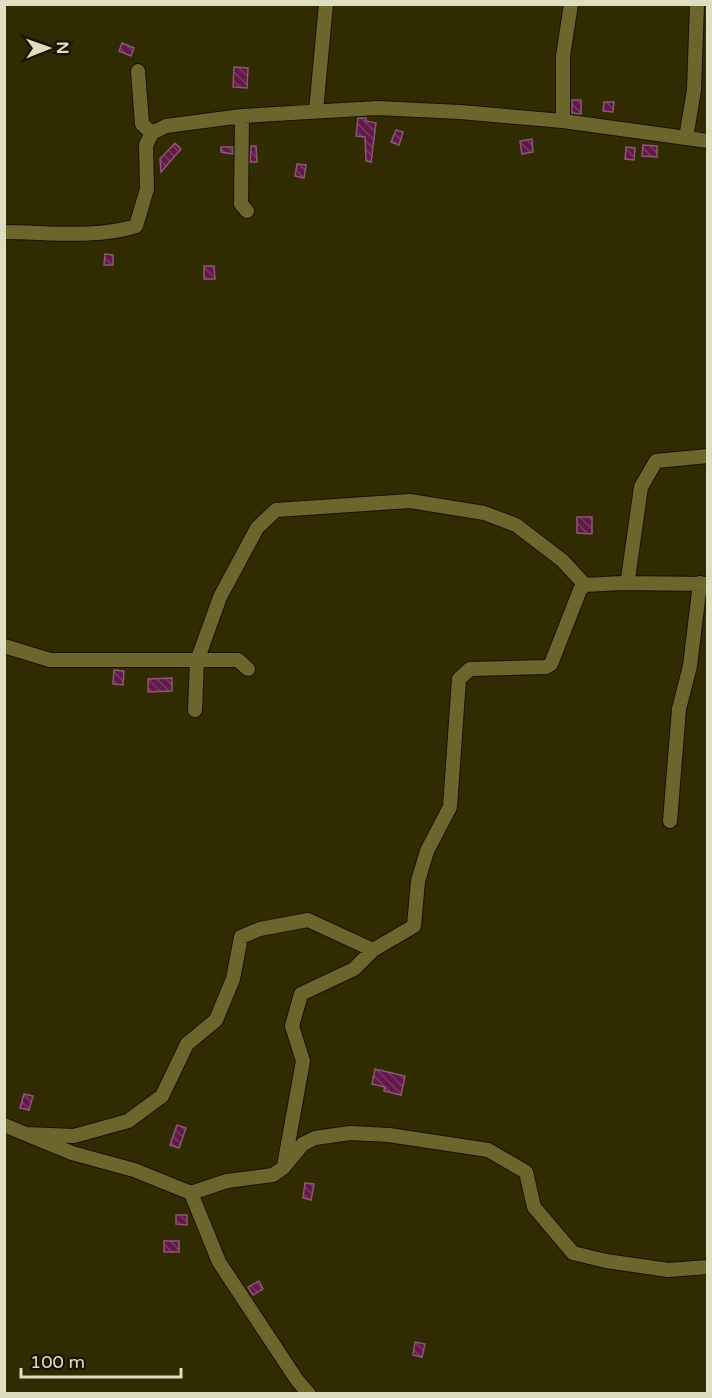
<svg xmlns="http://www.w3.org/2000/svg" width="712" height="1398" font-family="'Varela Round',sans-serif">
  <style>
    .building { fill: url(#building-back-hatch); stroke: #8c5877; stroke-width: 1.5 }
    .lines { fill: none; stroke-linecap: round; stroke-linejoin: round }
    .minor-casing { stroke: #171300; stroke-width: 16 }
    .minor { stroke: #6c662c; stroke-width: 14 }
  </style>
  <defs>
    <pattern id="building-back-hatch" width="6" height="6" patternUnits="userSpaceOnUse" patternTransform="scale(1.5)"><rect width="6" height="6" fill="#63184a"/><path d="M-1 5l2 2M0 0l6 6M5-1l2 2" fill="none" stroke="#793962"/></pattern>
  </defs>
  <rect width="100%" height="100%" fill="#302b00"/>
  <!-- building -->
  <path class="building" d="M122,43L134,48L131,56L119,51Z
    M234,67L248,68L247,88L233,87Z
    M572,100H581V114L572,113Z
    M604,102H614L613,112L603,111Z
    M358,118H366V121L376,123L371,162L366,161L365,137L356,136Z
    M396,130L403,132L399,145L391,142Z
    M532,139L533,152L522,154L520,141Z
    M175,143L181,149L161,172L160,159Z
    M643,145L657,146V157L642,156Z
    M251,146H256L257,162H250Z
    M221,147H233V154L221,152Z
    M626,147L635,148L634,160L625,159Z
    M297,164L306,165L304,178L295,176Z
    M105,254L113,255V265H104Z
    M204,266H214L215,279H204Z
    M577,517H592V534L577,533Z
    M114,670L124,671L123,685L113,684Z
    M172,678V691L148,692V679Z
    M375,1069L405,1076L401,1095L384,1091L385,1087L372,1084Z
    M24,1094L33,1096L29,1110L20,1108Z
    M177,1125L186,1128L179,1148L170,1145Z
    M305,1183L314,1184L311,1200L303,1198Z
    M176,1215H187V1225L176,1224Z
    M164,1241H179V1252H164Z
    M259,1281L263,1289L253,1295L248,1287Z
    M415,1342L425,1344L422,1357L413,1355Z"/>
  <g class="lines">
    <!-- minor casing -->
    <g class="minor-casing">
      <path id="minor" d="M138,71L142,124L152,133
        M316,111L326,4
        M242,116L241,204L247,211
        M563,121V56L571,4
        M686,138L694,90L697,4
        M4,232C47,232 95,239 136,226L147,189L146,145L152,133L166,126L242,116L377,108L460,112L563,121L708,141
        M622,583L707,584
        M4,646L50,660H238L248,669
        M195,710L197,661L220,597L257,528L276,510L410,501L484,513L516,525L563,561L585,585
        M670,821L679,709L690,666L700,583
        M4,1125L72,1153L134,1170L191,1193L219,1262L297,1380L309,1394
        M26,1134L74,1136L128,1121L162,1096L187,1044L216,1020L233,979L241,937L260,929L308,920L373,950L414,926L418,881L427,851L450,807L459,679L470,669L546,667L551,664L580,590L585,585L622,583L628,579L641,487L656,461L708,456
        M284,1166L303,1061L292,1026L301,994L354,969L373,950
        M191,1193L227,1181L273,1175L283,1168L303,1144L315,1138L350,1133L389,1135L488,1150L526,1172L534,1207L573,1253L606,1261L668,1270L708,1267"/>
    </g>
    <!-- minor -->
    <use href="#minor" class="minor"/>
  </g>
  <!-- border -->
  <rect width="712" height="1398" fill="none" stroke="#e0dec0" stroke-width="12"/>
  <!-- north arrow -->
  <g transform="translate(48 48) rotate(89)" stroke="#161400" stroke-width="4.5" paint-order="stroke">
  <path d="M0-4.5L10 22L0 15L-10 22Z" fill="#e0dec0"/>
  <text y="-9" font-size="16" font-weight="bold" text-anchor="middle" fill="#e0dec0">N</text>
  </g>
  <!-- scale -->
  <path d="M21 1368v9h160v-9" fill="none" stroke="#e0dec0" stroke-width="3"/>
  <text x="30" y="1368" font-size="18" fill="#e0dec0" stroke="#161400" stroke-width="4.5" paint-order="stroke">100 m</text>
</svg>
